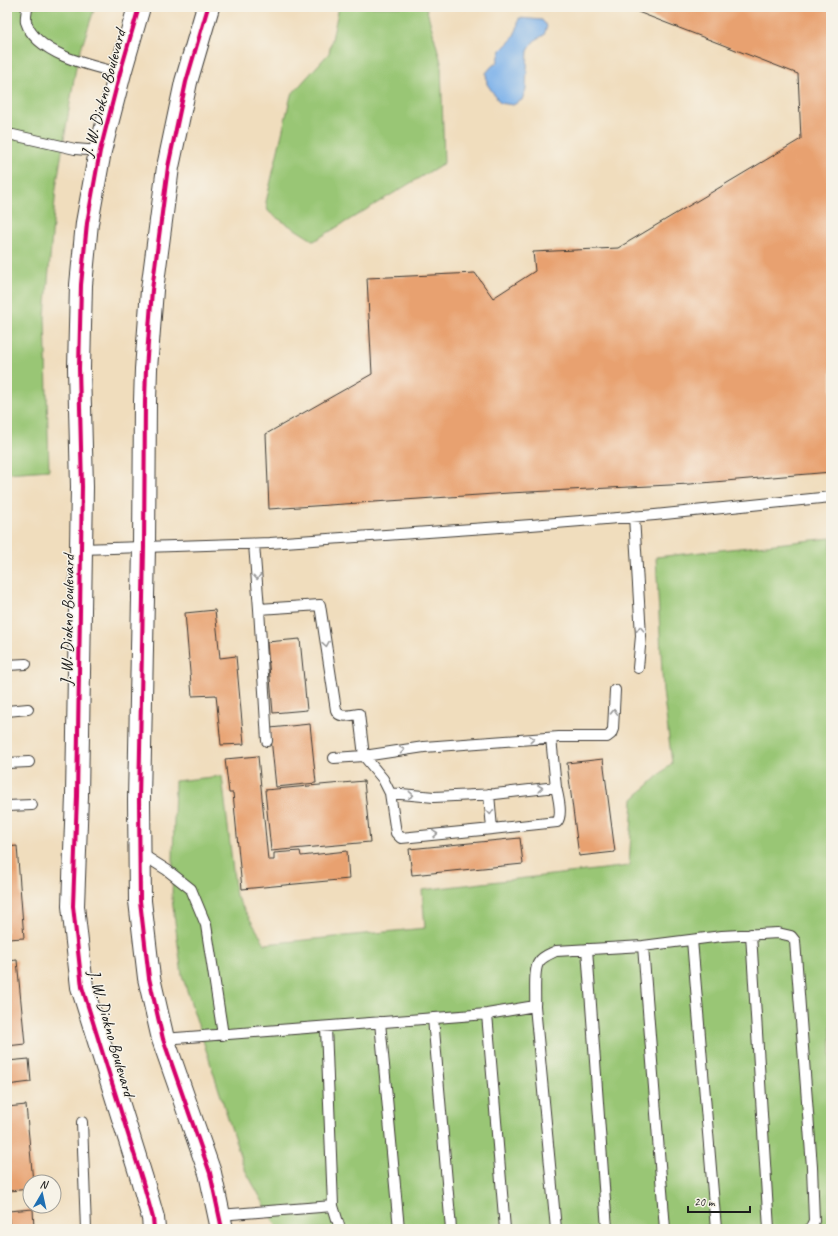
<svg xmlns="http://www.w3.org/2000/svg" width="838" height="1236" font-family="Caveat,sans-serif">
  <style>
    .green { fill: #99c674; stroke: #5a7148 }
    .water { fill: #7cb1ea; stroke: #4c6683 }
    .building { fill: #e8a170 }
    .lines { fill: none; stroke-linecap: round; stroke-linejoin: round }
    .service-casing { stroke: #3c3934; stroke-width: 12 }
    .tertiary-casing { stroke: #3c3934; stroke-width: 24 }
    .service { stroke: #fff; stroke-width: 10 }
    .tertiary { stroke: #fff; stroke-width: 22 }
    .cycleway-casing { stroke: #f7f3e8; stroke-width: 6 }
    .cycleway { stroke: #d6006c; stroke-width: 4 }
    .oneway { stroke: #999 }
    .labels { text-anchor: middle; stroke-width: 3; stroke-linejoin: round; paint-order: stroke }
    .street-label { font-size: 17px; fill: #1c1c1c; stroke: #f7f3e8 }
  </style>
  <rect width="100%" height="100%" fill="#f7f3e8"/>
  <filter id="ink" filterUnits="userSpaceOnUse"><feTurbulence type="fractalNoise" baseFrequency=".025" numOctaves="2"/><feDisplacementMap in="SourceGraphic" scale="8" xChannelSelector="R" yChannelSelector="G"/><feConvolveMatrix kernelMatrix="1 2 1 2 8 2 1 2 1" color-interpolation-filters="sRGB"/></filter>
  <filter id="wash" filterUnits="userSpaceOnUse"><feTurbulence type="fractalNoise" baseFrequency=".012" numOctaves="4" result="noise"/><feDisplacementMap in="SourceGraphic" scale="16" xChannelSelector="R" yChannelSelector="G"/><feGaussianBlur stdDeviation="0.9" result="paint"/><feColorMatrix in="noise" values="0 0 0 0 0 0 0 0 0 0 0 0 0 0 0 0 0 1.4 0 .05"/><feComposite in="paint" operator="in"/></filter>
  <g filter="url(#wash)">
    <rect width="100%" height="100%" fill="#f0ddbd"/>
    <!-- green -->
    <path class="green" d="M7,7H95L77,61L56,188L45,316L49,470L7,473Z
      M339,7H426L441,62L444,163L314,241L274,216L268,211L266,202L291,95L329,53Z
      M831,538V1229H278L244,1168L182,975L172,899L175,781L222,776L236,896L265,944L425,928L422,890L629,866L633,799L672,763L663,691L656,557Z"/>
    <!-- water -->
    <path class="water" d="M519,18L542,20L547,26L544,35L534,41L528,51L526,89L522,100L513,105L500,103L487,84L486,73L492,66L497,63L501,50L512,39L517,29Z"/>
    <g id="blocks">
      <!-- building -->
      <path class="building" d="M625,7H831V472L690,484L509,493L269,509L266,434L372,374L367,278L475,273L493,298L535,271L533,252L618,248L801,139L798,74Z
        M215,610L220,658L236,656L244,744L221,745L216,695L192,696L185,613Z
        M300,639L307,710L273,713L267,642Z
        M310,724L316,783L276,787L270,728Z
        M258,756L268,860H274V853L300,851L301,856L347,851L349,879L242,889L233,793H229L225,759Z
        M603,759L615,852L579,856L567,763Z
        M364,781L370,842L271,851L265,790Z
        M520,838L523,864L412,875L409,849Z
        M17,846L24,938L7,939V847Z
        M17,960L25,1044L7,1046V961Z
        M29,1059L31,1082L7,1085V1061Z
        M26,1105L33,1182H30V1189L9,1191L7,1167V1107Z
        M33,1209L34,1229H10L8,1211Z"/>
    </g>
  </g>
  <g filter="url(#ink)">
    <use href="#blocks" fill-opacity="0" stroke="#3c3934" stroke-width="1"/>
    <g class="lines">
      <!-- service casing -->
      <g class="service-casing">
        <path id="service" d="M27,7C27,12 25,18 26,22C36,54 91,66 120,73
          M7,135H13L75,149L100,151
          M634,516L641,636L638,668
          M254,544L259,609L267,741
          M81,549L270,543L531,525L655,515L831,497
          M259,609L320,605L336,710C339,719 351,715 359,714L364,756L383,779L390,793L434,797L495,794L556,787L551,738
          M7,665L26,664
          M7,711L28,709
          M334,758L364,756L424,747L559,737H607L611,734L613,729L615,690
          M7,763L29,762
          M390,793L396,833L401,838L492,829L557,822C563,815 558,796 556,787
          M489,794L492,829
          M7,806L32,805
          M140,853L167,870L191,889L206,925L223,1035
          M751,934L769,1229
          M692,940L716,1229
          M643,946L665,1229
          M587,949L607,1229
          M535,1006C536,996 533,969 539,962C543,956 550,954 556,951L643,946L722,936L778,933L791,936L795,941L812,1167L814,1221L810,1229
          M487,1014L505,1229
          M433,1018L451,1229
          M380,1022L399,1229
          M326,1027L333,1206
          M163,1039L487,1014L535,1006L556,1229
          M82,1122L86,1229
          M219,1215L333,1206L340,1229"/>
      </g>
      <!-- tertiary casing -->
      <g class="tertiary-casing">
        <path id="tertiary" d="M139,7L120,73L100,151L87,223L81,285L79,368L82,487L77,796L73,906L82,987L142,1179L153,1218L154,1229
          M208,7L186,82L168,167L152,290L146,369L145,401L144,547L139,800L140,901L149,978L163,1039L210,1173L222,1229"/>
      </g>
      <!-- service -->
      <use href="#service" class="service"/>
      <!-- tertiary -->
      <use href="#tertiary" class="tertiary"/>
      <!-- cycleway casing -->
      <g class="cycleway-casing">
        <path id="cycleway" d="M139,7L120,73L100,151L87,223L81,285L79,368L82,487L77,796L73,906L82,987L142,1179L153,1218L154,1229
          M208,7L186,82L168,167L152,290L146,369L145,401L144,547L139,800L140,901L149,978L163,1039L210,1173L222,1229"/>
      </g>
      <!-- cycleway -->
      <use href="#cycleway" class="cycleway"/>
    </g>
    <!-- one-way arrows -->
    <defs><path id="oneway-chevron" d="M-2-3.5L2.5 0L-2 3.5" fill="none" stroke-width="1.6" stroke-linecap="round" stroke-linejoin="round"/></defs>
    <g class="oneway">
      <use href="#oneway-chevron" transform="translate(257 577) rotate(86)"/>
      <use href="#oneway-chevron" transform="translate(640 629) rotate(-93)"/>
      <use href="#oneway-chevron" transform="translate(326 644) rotate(81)"/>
      <use href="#oneway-chevron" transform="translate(614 712) rotate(-88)"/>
      <use href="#oneway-chevron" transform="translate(532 739) rotate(-5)"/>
      <use href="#oneway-chevron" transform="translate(402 750) rotate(-8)"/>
      <use href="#oneway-chevron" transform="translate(540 788) rotate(-6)"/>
      <use href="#oneway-chevron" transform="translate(411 795) rotate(5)"/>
      <use href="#oneway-chevron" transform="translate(490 812) rotate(85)"/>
      <use href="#oneway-chevron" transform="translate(435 834) rotate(-5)"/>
    </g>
  </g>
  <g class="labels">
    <!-- street labels -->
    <g class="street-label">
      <text transform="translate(103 93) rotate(-75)" y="6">J. W. Diokno Boulevard</text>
      <text transform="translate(67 620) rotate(-89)" y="6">J. W. Diokno Boulevard</text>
      <text transform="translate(112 1033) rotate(74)" y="6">J. W. Diokno Boulevard</text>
    </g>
  </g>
  <!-- margin -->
  <rect width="838" height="1236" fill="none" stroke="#f7f3e8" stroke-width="24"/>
  <!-- north arrow -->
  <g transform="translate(42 1194) rotate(9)"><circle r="19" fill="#f7f3e8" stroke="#9f9d96"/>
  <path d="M0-3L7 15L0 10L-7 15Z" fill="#1f6fb2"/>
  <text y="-6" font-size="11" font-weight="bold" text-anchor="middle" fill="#1c1c1c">N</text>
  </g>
  <!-- scale -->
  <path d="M688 1206v6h62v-6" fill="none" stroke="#1c1c1c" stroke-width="2"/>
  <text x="694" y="1206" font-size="12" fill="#1c1c1c" stroke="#f7f3e8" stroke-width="3" paint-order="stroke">20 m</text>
</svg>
